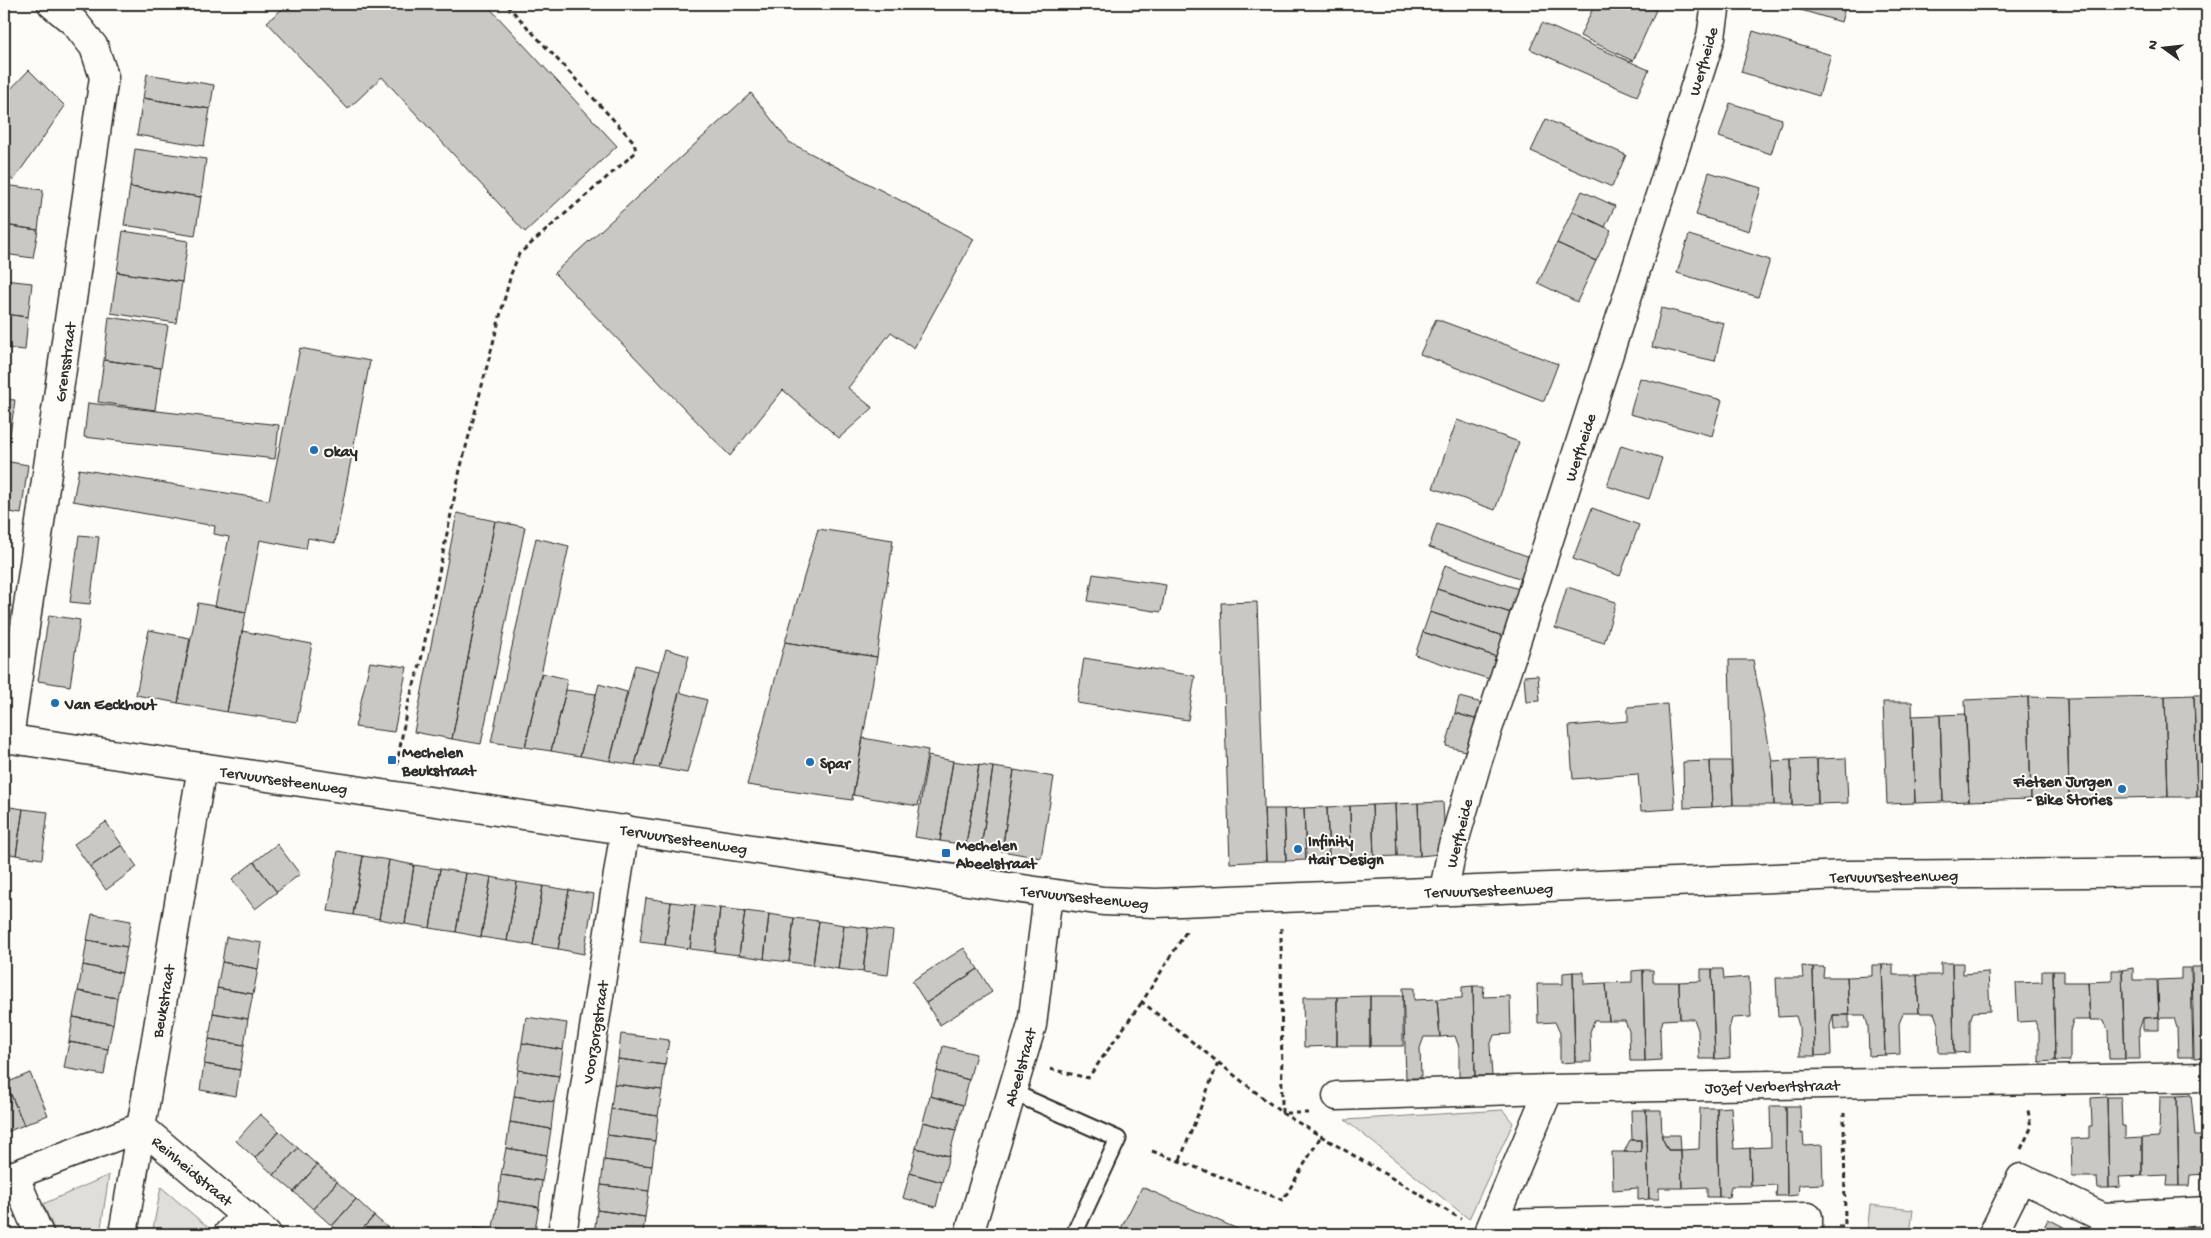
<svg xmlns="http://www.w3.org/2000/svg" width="2211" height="1238" font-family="'Gochi Hand',sans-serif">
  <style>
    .green { fill: #dfdeda; stroke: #858482 }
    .building { fill: #c9c8c4; stroke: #2b2b2b }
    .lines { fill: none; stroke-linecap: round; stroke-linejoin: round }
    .lane-casing { stroke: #2b2b2b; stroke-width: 19 }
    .street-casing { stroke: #2b2b2b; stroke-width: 31 }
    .secondary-casing { stroke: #2b2b2b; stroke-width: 31 }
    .path { stroke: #2b2b2b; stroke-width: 3; stroke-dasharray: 5 4; stroke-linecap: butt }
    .lane { stroke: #fdfcf7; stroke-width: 15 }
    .street { stroke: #fdfcf7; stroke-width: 28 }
    .secondary { stroke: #fdfcf7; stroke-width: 28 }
    .poi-dot { fill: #1f6fb2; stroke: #fdfcf7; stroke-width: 2 }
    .labels { text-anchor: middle; stroke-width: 4; stroke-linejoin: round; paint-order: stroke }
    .street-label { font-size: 16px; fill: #2b2b2b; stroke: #fdfcf7 }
    .poi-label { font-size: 16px; font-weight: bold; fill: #2b2b2b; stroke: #fdfcf7; text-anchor: start }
  </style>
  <rect width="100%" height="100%" fill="#fdfcf7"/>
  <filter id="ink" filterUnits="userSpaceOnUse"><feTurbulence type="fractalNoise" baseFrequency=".02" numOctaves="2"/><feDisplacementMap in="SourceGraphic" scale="10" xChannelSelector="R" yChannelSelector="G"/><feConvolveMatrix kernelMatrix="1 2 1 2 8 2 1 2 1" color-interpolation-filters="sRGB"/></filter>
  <g filter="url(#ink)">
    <!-- green -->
    <path class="green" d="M1503,1110L1513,1123L1469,1219L1345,1120Z
      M109,1175L100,1234H56L43,1204Z
      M161,1187L210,1229L206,1234H152Z
      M1870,1205L1913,1210L1910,1234H1867Z"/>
    <!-- building -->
    <path class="building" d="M288,4H486L617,146L525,232L382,77L348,109L267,22Z
      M1595,4H1642L1656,10L1633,61L1580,36Z
      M1781,4H1846L1841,22Z
      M1542,23L1649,70L1637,96L1530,49Z
      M1753,31L1831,55L1819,96L1741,72Z
      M29,70L65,106L13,181L4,170V96Z
      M147,74L214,85L210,109L143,98Z
      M751,93L789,142L974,239L914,348L891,332L848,388L873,408L839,438L783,390L730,456L554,273Z
      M143,98L210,109L204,146L137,135Z
      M1730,103L1782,119L1771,154L1719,137Z
      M1546,119L1626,155L1612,187L1531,151Z
      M135,149L206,159L201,197L130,187Z
      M1709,172L1761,188L1749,231L1696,215Z
      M4,185L43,190L38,230L4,225Z
      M130,187L201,197L195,236L124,225Z
      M1582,191L1615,206L1605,227L1572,211Z
      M1572,211L1611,230L1596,261L1557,243Z
      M4,225L38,230L33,258L4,254Z
      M123,231L188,241L182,282L117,272Z
      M1689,235L1770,260L1758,297L1677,273Z
      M1557,243L1596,261L1577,302L1538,283Z
      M117,272L182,282L176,323L111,313Z
      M4,280L32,283L28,317L4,314Z
      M1661,308L1724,323L1715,361L1652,347Z
      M4,314L28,317L25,350L4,348Z
      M109,317L168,326L161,368L104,360Z
      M1436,319L1558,364L1544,401L1420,354Z
      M300,348L370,361L335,543L308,538L306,549L260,540L246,612L215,606L229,537L214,534L215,526L73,501L79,469L269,500Z
      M104,360L161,368L155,410L98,402Z
      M1640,378L1722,400L1712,436L1630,414Z
      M4,399L15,400L8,449H4Z
      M88,403L279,425L275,459L84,437Z
      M1457,420L1519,442L1495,510L1433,488Z
      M1621,445L1662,458L1649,499L1607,486Z
      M4,461L28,465L21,514L4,511Z
      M1592,508L1639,525L1620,576L1573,559Z
      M457,513L495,521L452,739L414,732Z
      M495,521L525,527L481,744L452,739Z
      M1437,524L1530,557L1522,579L1429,547Z
      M818,529L893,540L877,657L785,642Z
      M79,535L99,537L90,604L70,602Z
      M536,538L569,546L525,747L491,742Z
      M1445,565L1522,590L1514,614L1437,589Z
      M1093,574L1166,585L1161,612L1088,601Z
      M1567,587L1616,602L1604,643L1555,628Z
      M1437,589L1514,614L1506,637L1430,612Z
      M1257,602L1266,861L1230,863L1221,603Z
      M198,603L246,612L227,712L178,703Z
      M1430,612L1506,637L1500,658L1423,632Z
      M49,615L80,620L70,686L38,681Z
      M149,630L190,638L178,703L136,695Z
      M242,631L312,644L297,722L227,712Z
      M1423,632L1500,658L1492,680L1415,655Z
      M785,642L877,657L852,800L747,785Z
      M666,649L689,656L659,768L635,765Z
      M1084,658L1195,676L1188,720L1077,703Z
      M1729,660H1753L1772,761L1774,805H1733Z
      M370,662L407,667L394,732L355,727Z
      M635,665L659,671L635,765L610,761Z
      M542,673L567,679L566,690L551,751L525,747Z
      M1538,675L1540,701L1526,702L1524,676Z
      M599,684L627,692L610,761L580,756Z
      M566,690L596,694L580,756L551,751Z
      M679,692L707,700L687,773L659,768Z
      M2194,695L2197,797H2168L2165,696Z
      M2194,695H2207V796L2197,797Z
      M2165,696L2168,797L2069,799L2067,698Z
      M1459,697L1482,703L1478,720L1455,713Z
      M2028,697L2031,799L1969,801L1965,700Z
      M2028,697L2067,698L2069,799H2031Z
      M1883,702H1912L1915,803L1887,804Z
      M1667,704L1675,809L1641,811L1638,774L1573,779L1569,726L1628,721V707Z
      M1455,713L1478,720L1469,752L1446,746Z
      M1966,714L1969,801L1943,802L1940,715Z
      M1940,715L1943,802L1915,803L1912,716Z
      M863,738L928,750L918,806L853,795Z
      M928,756L953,761L940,841L915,837Z
      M1846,758L1848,803L1818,804L1817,759Z
      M1817,759L1818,804L1792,805L1791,760Z
      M1791,760L1792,805H1774L1772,761Z
      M953,761L979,765L966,845L940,841Z
      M1710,761L1712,807L1684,808L1683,762Z
      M1710,761H1731L1733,805L1712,807Z
      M979,765L993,767L981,848L966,845Z
      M993,767L1014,770L1002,851L981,848Z
      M1014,770L1054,777L1041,858L1002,851Z
      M1443,802L1445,842L1439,854L1420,856L1418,803Z
      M1418,803L1420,856H1397L1395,804Z
      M1395,804L1397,856L1374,857L1372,805Z
      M1372,805L1374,857L1351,858L1350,806Z
      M4,806L23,809L16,855L4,853Z
      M1350,806L1351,858L1329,859L1327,807Z
      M1327,807L1329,859L1306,860L1304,808Z
      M1304,808L1306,860L1286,861L1284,809Z
      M23,809L48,812L42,859L16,855Z
      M1264,809H1284L1286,861H1266Z
      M106,822L122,845L90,867L74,844Z
      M277,844L300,874L277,892L254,862Z
      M122,845L137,867L106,890L90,867Z
      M338,851L363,856L353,915L328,911Z
      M363,856L389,860L379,919L353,915Z
      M389,860L414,865L405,924L379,919Z
      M254,862L277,892L255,909L232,879Z
      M414,865L440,869L430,928L405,924Z
      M440,869L466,873L456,932L430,928Z
      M466,873L491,877L481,937L456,932Z
      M491,877L517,882L507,941L481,937Z
      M517,882L543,886L533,945L507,941Z
      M543,886L569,890L558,949L533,945Z
      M569,890L594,894L584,954L558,949Z
      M646,898L671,902L665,945L640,942Z
      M671,902L695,905L690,949L665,945Z
      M695,905L720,908L715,952L690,949Z
      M720,908L745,911L739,955L715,952Z
      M745,911L769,914L764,959L739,955Z
      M92,914L131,921L127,947L87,940Z
      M769,914L794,918L789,962L764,959Z
      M794,918L819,921L813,965L789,962Z
      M819,921L844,925L838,969L813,965Z
      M844,925L868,928L863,972L838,969Z
      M868,928L893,931L888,975L863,972Z
      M226,937L262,943L258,969L222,962Z
      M87,940L127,947L122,973L83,965Z
      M964,948L978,969L926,1003L912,981Z
      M222,962L258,969L253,994L217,988Z
      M1941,963H1952L1954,1053H1939L1938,1024L1934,1013H1919L1917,975H1941Z
      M1952,963H1963V974L1988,972L1990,1011L1973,1012L1970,1021V1052L1954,1053Z
      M1893,964V975H1917L1919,1013H1903L1899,1024L1900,1054L1885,1055L1882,965Z
      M83,965L122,973L117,998L78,991Z
      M1872,965H1882L1885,1055L1869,1056L1868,1026L1865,1015H1849L1847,977L1872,976Z
      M1802,966L1813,967L1815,1056H1800L1799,1026L1796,1016L1778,1017L1776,978H1803Z
      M1813,967H1824L1823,977H1847L1849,1015H1833L1830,1026L1831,1055L1815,1056Z
      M2192,967H2202L2203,979H2207V1057L2194,1058Z
      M2133,968V980H2157L2159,1017L2143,1018L2139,1030L2140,1059H2125L2122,970Z
      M2181,968H2191L2193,1057H2178L2177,1028L2174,1018H2159L2158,980L2181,979Z
      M978,969L992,992L940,1025L926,1003Z
      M1701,969H1712L1715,1059H1699L1698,1030L1694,1019H1680L1679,982L1701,981Z
      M1712,969H1723L1724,979L1749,977L1751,1017L1732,1018L1729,1029L1730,1058L1715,1059Z
      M1643,970L1645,1061H1630L1629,1031L1625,1021H1609L1606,983L1632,982V971Z
      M1643,970H1653V982H1679L1680,1019L1663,1020L1660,1031L1661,1060L1645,1061Z
      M2112,970H2122L2125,1059H2109L2108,1030L2104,1020H2090L2088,982L2112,981Z
      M2042,971H2053L2055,1061L2039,1062V1032L2035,1021L2018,1022L2016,983L2042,982Z
      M2053,971H2064V982H2088L2090,1020H2073L2070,1031V1061H2055Z
      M1573,972L1575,1062L1560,1063V1033L1555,1022L1538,1023L1537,984H1563V973Z
      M1573,972H1584V984L1606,983L1609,1021H1594L1590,1032L1591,1062H1575Z
      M1473,986H1484L1483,997L1510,996L1511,1034L1494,1035L1490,1046L1492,1076H1475Z
      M1473,986L1475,1076L1459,1077V1047L1455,1036L1440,1037L1437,999L1462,998V987Z
      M217,988L253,994L248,1019L213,1013Z
      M1403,988H1414V1000L1437,999L1440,1037H1424L1420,1048L1421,1078H1406Z
      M78,991L117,998L113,1024L73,1017Z
      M1370,996V1046H1337V997Z
      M1370,996H1403V1046H1370Z
      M1303,997H1337V1046L1304,1047Z
      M213,1013L248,1019L244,1045L209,1039Z
      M1833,1015H1849V1029H1834Z
      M73,1017L113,1024L108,1049L69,1042Z
      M526,1017L567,1023L563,1050L522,1043Z
      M2159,1017V1030H2143V1018Z
      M621,1034L669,1040L665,1065L618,1059Z
      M209,1039L244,1045L240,1070L204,1064Z
      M69,1042L108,1049L104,1075L64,1068Z
      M522,1043L563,1050L559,1076L518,1070Z
      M943,1046L976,1054L969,1080L937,1071Z
      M618,1059L665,1065L662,1090L614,1084Z
      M204,1064L240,1070L236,1096L200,1090Z
      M518,1070L559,1076L554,1102L514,1096Z
      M937,1071L969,1080L963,1105L930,1096Z
      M30,1073L48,1115L24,1125L6,1083Z
      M6,1083L24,1125L4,1133V1084Z
      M614,1084L662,1090L658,1116L611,1109Z
      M2191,1095L2195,1136H2207V1174L2190,1175L2189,1186H2179L2177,1096Z
      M514,1096L554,1102L551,1129L510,1122Z
      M930,1096L963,1105L956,1130L923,1122Z
      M2160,1096H2177L2179,1186H2167L2168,1175L2142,1176V1138L2159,1137Z
      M2107,1097H2121L2122,1126H2125V1139L2142,1138V1176L2119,1177L2120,1187L2109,1188Z
      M2107,1097L2109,1188H2098L2097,1177H2072L2071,1139L2089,1138V1126H2092L2091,1098Z
      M1770,1106H1786L1787,1196H1776L1777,1185L1751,1186L1750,1148L1771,1147Z
      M1786,1106H1800L1801,1134L1803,1133L1804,1146L1822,1145L1823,1184L1799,1185L1798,1195L1787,1196Z
      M1731,1107L1734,1149L1750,1148L1751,1186H1731L1729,1197H1719L1717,1108Z
      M1700,1108H1717L1719,1197H1707V1187L1682,1188L1681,1150L1699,1149Z
      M611,1109L658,1116L655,1141L607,1135Z
      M1631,1110H1646L1649,1199L1638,1200V1188L1613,1190L1612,1152H1641V1140H1632Z
      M1646,1110H1661L1662,1138L1668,1150H1681L1682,1188H1659V1199H1649Z
      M260,1114L279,1131L255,1158L236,1141Z
      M510,1122L551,1129L547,1155L506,1148Z
      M923,1122L956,1130L949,1156L916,1148Z
      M279,1131L298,1148L274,1175L255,1158Z
      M607,1135L655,1141L652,1166L604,1160Z
      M1661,1135H1680L1681,1150H1668Z
      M1630,1140H1641V1152H1624Z
      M298,1148L317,1165L294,1192L274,1175Z
      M506,1148L547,1155L542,1181L501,1175Z
      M916,1148L949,1156L942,1182L910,1173Z
      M604,1160L652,1166L649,1191L601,1185Z
      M317,1165L337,1182L313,1209L294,1192Z
      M910,1173L942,1182L936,1207L903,1198Z
      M501,1175L542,1181L539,1207L498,1201Z
      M337,1182L356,1199L332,1226L313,1209Z
      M601,1185L649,1191L645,1217L597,1210Z
      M1142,1187L1249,1234H1118Z
      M356,1199L374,1216L358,1234H342L332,1226Z
      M498,1201L539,1207L534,1234L493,1227Z
      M597,1210L645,1217L643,1234H594Z
      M374,1216L394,1233L393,1234H358Z
      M2048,1219L2062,1226L2058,1234H2041Z
      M2062,1226L2076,1233V1234H2058Z
      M474,1228L527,1234H473Z"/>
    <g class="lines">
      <!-- lane casing -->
      <g class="lane-casing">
        <path id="lane" d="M1012,1092L1118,1139L1074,1234"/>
      </g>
      <!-- street casing -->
      <g class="street-casing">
        <path id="street" d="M9,738L104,77L94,47L75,23L52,4
          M1444,890L1452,849L1476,766L1711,37L1716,4
          M1337,1096L1549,1089L2207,1077
          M14,1175L39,1234
          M4,1179L141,1127L267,1234
          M2104,1217L2207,1211
          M1493,1224L1808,1217V1234
          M123,1234L202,767
          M228,1234L246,1215
          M562,1234L625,829
          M969,1234L1032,1025L1048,894
          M1488,1234L1549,1089
          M1993,1234L2021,1178L2138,1234"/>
      </g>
      <!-- secondary casing -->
      <g class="secondary-casing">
        <path id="secondary" d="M4,738L1103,901L1156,903L1846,875L2207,872"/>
      </g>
      <!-- path -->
      <path class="path" d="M397,765L407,707L420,665L460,470L511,274L519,254L636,152L634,142L506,4
        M1281,928L1282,1113H1313
        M1186,932L1142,1002L1282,1113L1461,1219
        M1050,1069L1088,1078L1142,1002
        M2021,1149L2031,1128L2028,1110
        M1152,1151L1283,1200L1321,1136
        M1180,1160L1218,1063
        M1838,1226H1845L1844,1113"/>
      <!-- lane -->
      <use href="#lane" class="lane"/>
      <!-- street -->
      <use href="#street" class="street"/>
      <!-- secondary -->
      <use href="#secondary" class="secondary"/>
    </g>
  </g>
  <!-- markers -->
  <g class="poi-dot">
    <circle cx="314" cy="450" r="5"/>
    <circle cx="55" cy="703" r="5"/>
    <rect x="387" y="755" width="10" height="10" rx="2.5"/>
    <circle cx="810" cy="762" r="5"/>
    <circle cx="2122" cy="789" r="5"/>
    <circle cx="1298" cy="849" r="5"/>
    <rect x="941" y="848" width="10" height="10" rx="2.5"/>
  </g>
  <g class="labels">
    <!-- street labels -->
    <g class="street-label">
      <text transform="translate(1702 61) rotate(-74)" y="6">Werfheide</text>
      <text transform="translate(64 362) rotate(-82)" y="6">Grensstraat</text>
      <text transform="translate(1579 447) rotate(-72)" y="6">Werfheide</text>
      <text transform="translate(284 779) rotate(8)" y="6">Tervuursesteenweg</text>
      <text transform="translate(1458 833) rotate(-76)" y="6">Werfheide</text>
      <text transform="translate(684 838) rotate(9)" y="6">Tervuursesteenweg</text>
      <text transform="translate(1894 875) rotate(-1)" y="6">Tervuursesteenweg</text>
      <text transform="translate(1489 889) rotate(-2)" y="6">Tervuursesteenweg</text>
      <text transform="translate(1085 896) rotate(6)" y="6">Tervuursesteenweg</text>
      <text transform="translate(162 1001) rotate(-80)" y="6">Beukstraat</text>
      <text transform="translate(594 1032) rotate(-81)" y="6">Voorzorgstraat</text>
      <text transform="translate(1019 1067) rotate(-74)" y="6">Abeelstraat</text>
      <text transform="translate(1772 1085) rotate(-1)" y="6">Jozef Verbertstraat</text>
      <text transform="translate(193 1170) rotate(40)" y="6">Reinheidstraat</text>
    </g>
    <!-- poi labels -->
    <g class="poi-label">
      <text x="324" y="456">Okay</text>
      <text x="65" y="709">Van Eeckhout</text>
      <text x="402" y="757">Mechelen<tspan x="402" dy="18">Beukstraat</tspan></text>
      <text x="820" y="768">Spar</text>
      <text x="2112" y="786" text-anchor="end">Fietsen Jurgen<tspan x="2112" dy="18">- Bike Stories</tspan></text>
      <text x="1308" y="846">Infinity<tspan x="1308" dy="18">Hair Design</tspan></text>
      <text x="956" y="850">Mechelen<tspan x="956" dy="18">Abeelstraat</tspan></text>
    </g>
  </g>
  <!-- margin -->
  <rect width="2211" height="1238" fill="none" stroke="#fdfcf7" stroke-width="20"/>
  <rect x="10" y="10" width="2191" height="1218" fill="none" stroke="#2b2b2b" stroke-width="2" filter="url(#ink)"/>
  <!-- north arrow -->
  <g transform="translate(2164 48) rotate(285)" stroke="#fdfcf7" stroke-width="4" paint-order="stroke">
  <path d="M0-4L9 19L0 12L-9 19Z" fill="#2b2b2b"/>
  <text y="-8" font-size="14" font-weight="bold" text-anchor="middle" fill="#2b2b2b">N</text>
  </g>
</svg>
